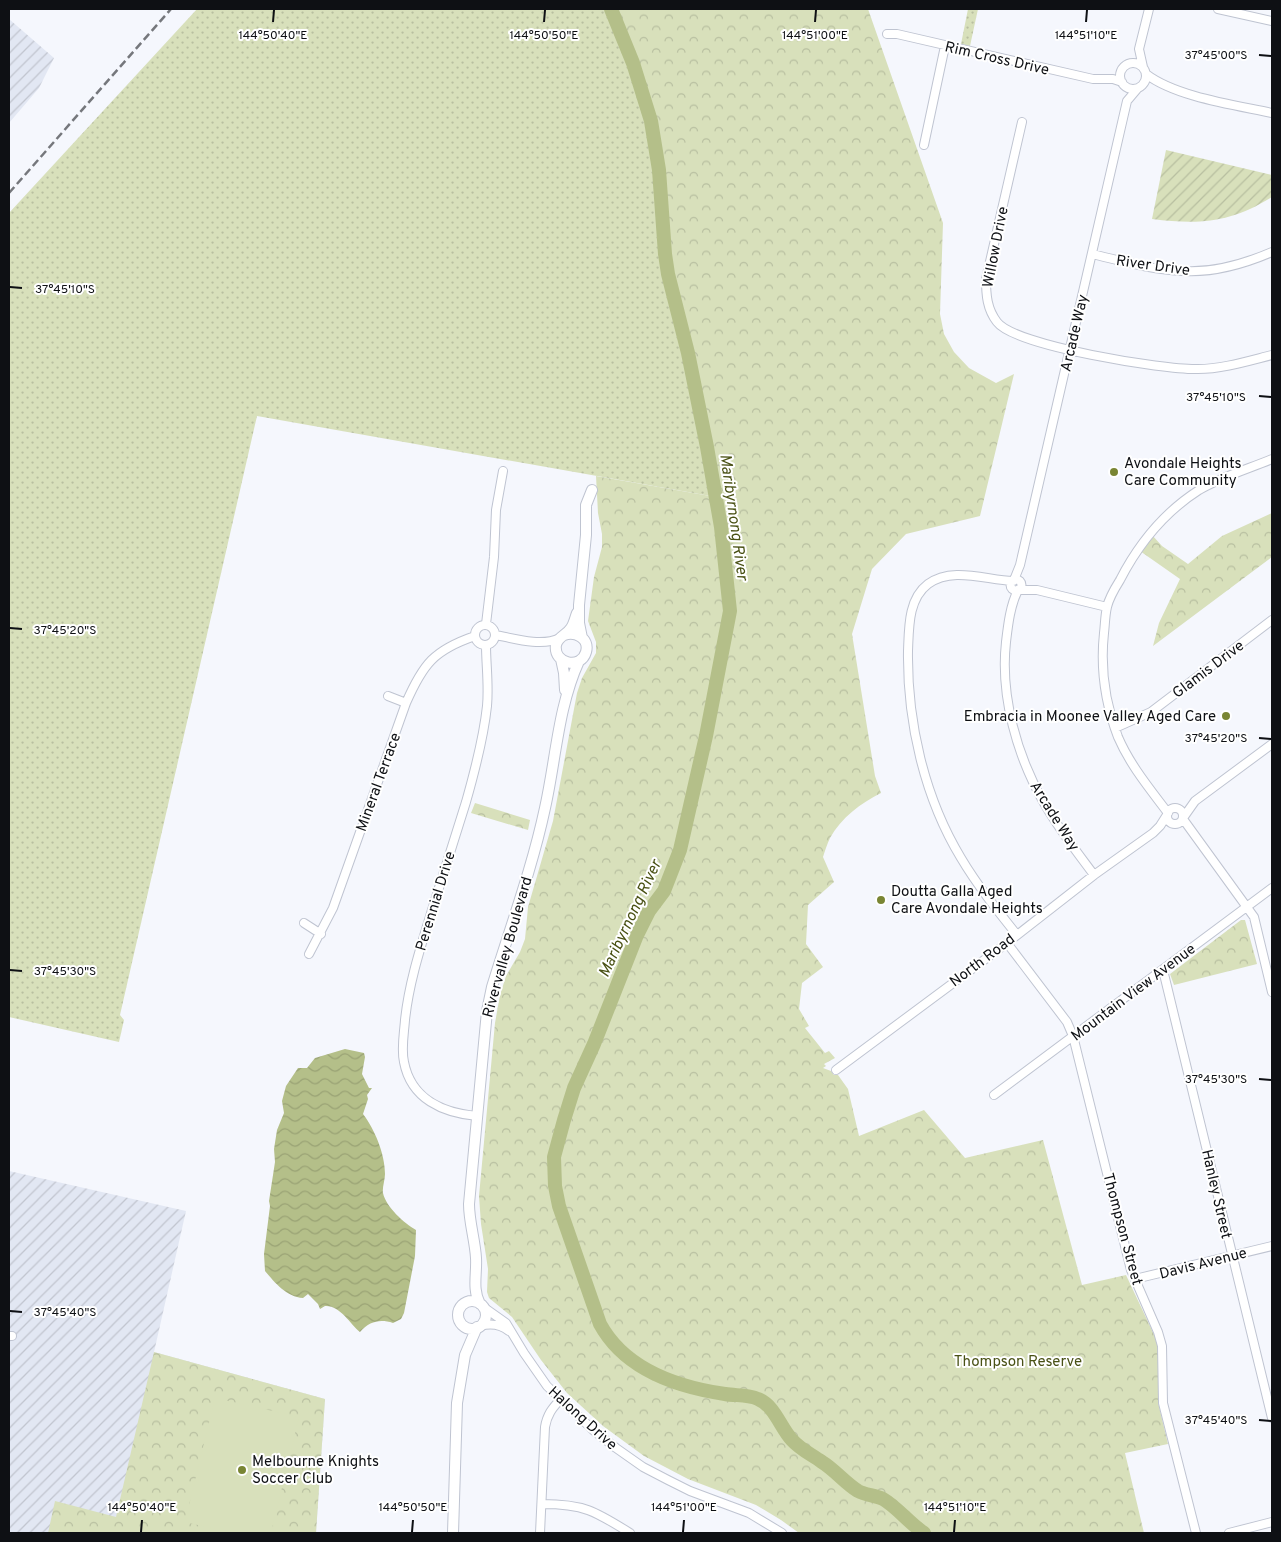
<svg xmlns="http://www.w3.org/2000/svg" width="1281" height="1542" font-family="Overpass,sans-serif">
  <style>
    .industrial { fill: url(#industrial-furrows) }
    .grass { fill: url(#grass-dots) }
    .forest { fill: url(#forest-crowns) }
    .garden { fill: url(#garden-furrows) }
    .pitch { fill: #d8e0bb }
    .water { fill: url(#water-waves) }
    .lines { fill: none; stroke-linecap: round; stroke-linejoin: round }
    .river { stroke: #b4bf89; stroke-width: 14 }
    .minor-casing { stroke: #bfc4d1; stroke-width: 10 }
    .tertiary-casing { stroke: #bfc4d1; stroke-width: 12 }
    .minor { stroke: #fff; stroke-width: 8 }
    .tertiary { stroke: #fff; stroke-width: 10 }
    .rail { stroke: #75777c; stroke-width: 2.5; stroke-dasharray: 8 4; stroke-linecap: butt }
    .ticks { fill: none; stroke: #0e1014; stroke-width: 2 }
    .poi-dot { fill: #798533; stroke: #fff; stroke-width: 2 }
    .labels { text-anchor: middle; stroke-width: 4; stroke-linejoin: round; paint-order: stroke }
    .street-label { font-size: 15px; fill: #0e1014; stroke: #fff }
    .poi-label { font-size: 15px; fill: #0e1014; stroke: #fff; text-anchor: start }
    .park-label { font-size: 15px; fill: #495115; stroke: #fff }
    .water-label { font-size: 16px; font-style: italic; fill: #495114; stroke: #fff }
    .ticks-label { font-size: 12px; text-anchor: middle; fill: #0e1014; stroke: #fff; stroke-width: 4; stroke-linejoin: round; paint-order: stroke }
  </style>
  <defs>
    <pattern id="industrial-furrows" width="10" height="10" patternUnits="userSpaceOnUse" patternTransform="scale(1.25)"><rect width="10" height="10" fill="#e2e7f3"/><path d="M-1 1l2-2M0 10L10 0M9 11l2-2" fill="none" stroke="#c1c5cf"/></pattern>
    <pattern id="grass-dots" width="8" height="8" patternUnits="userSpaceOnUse" patternTransform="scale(1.25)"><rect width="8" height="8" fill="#d8e0bb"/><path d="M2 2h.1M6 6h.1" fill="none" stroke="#b8bfa0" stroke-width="1.8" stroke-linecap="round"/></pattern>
    <pattern id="forest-crowns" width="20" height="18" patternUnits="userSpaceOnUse" patternTransform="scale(1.25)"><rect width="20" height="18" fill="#d8e0bb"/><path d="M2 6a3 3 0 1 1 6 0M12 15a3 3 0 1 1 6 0" fill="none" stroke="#b8bfa0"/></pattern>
    <pattern id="garden-furrows" width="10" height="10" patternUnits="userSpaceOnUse" patternTransform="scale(1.25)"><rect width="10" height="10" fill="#d8e0bb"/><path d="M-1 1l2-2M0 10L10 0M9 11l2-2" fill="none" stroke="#b8bfa0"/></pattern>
    <pattern id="water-waves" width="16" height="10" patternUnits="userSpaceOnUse" patternTransform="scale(1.25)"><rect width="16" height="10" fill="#b4bf89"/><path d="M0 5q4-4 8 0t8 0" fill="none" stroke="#9aa375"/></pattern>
  </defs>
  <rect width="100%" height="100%" fill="#f5f7fd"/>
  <!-- industrial -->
  <path class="industrial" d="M9,19L54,58L39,88L9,123Z
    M9,1171L186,1211L154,1352L325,1399L316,1533H9Z"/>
  <!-- grass -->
  <path class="grass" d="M197,9H611L633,63L651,121L659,170L665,254L668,274L688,353L716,497L257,416L120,1015L124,1020L119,1042L9,1017V213Z
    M968,9H978L970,46L961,44Z"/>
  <!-- forest -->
  <path class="forest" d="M611,9H868L943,223L940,314L944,334L954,352L969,368L996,383L1014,374L980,516L906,534L872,569L852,634L875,776L881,793C861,803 841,818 830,838C827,844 825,851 823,857L834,882L808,905L806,944L823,967L802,983L799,1009L809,1026L805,1028L825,1053L829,1051L835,1058L824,1064L826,1066L823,1068L831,1071L834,1075H838L848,1089L859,1136L924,1110L965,1158L1043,1140L1082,1285L1126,1275L1158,1343V1402L1168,1444L1125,1453L1144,1533H799L781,1520L756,1505L688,1479L644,1456L603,1426L567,1393L541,1360L512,1317L489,1298L487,1292L488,1269L481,1224L479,1196L495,1023L500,995L506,976L520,952L525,939L528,907L553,821L577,693L582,678L596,653V642L588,621L594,577L602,547V534L598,513L596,476L716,497L688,353L668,274L665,254L659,170L651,121L633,63Z
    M1272,513V557L1153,646L1159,623L1180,579L1140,551L1152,535L1162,546L1188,564L1222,536Z
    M475,803L530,820L528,830L471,813Z
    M1241,920H1245L1257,964L1174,985L1170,974Z
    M154,1352L325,1399L316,1533H48L55,1501L116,1517Z"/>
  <!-- garden -->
  <path class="garden" d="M1166,150L1272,175V197C1230,223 1199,225 1152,219Z"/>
  <!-- pitch -->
  <path class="pitch" d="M215,1398L299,1417L271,1533H232L185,1522Z"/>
  <!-- water -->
  <path class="water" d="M345,1049L364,1053L365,1057L362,1074L369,1088H372L367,1095L368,1099L363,1114C375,1130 385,1154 385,1174C385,1180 382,1188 383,1193C386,1207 404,1223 416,1230L415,1256L404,1313L401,1319L393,1323C380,1319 370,1321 360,1332C350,1324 340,1305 325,1306L320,1309L318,1304L308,1294L303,1298C287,1297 275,1283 265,1271L264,1254L270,1206L269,1201L275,1162L274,1149L277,1130L284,1113L282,1101L286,1086L298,1068H307L315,1058Z"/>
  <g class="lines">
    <!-- river -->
    <path class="river" d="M611,9L633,63L651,121L659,170L665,254L668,274L688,353L707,447L721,527L730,611L706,736L680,850L664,891L649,911L637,935L594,1044L574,1088L564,1120L554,1157L555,1186L559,1206L600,1324C625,1370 677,1387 725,1394C736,1396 747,1394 758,1399C775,1406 780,1427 792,1440C801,1450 811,1454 822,1462C835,1470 845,1483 858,1491C865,1495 875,1495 883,1499C897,1507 910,1524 924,1533"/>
    <!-- minor casing -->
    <g class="minor-casing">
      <path id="minor" d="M1218,9L1272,21
        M887,34H897L1093,79H1113L1122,82
        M1120 76a13 13 0 1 1 26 0a13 13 0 1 1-26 0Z
        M1143,67L1139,49L1149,9
        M1146,74C1176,97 1235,105 1272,113
        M1022,122L986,279C986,295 987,309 997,322C1015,346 1164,370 1198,369C1222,369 1248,361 1272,355
        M924,145L945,46
        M1092,254C1122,261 1152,270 1183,271C1214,273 1244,264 1272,252
        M1010.5 585a5.5 5.5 0 1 1 11 0a5.5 5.5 0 1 1-11 0Z
        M1014,580L1020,565L1127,101L1138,88
        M1013,581C986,580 952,566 928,584C908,599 909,628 908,651C907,721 924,797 961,858C977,885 997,910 1017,935
        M1018,590C1010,606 1008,625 1006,642C1000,696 1017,756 1044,803C1058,828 1077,852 1094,875
        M1020,590H1037L1107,607
        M486,624L494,557L496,510L503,471
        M475 635a10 10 0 1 1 20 0a10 10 0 1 1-20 0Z
        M496,635C515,639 542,647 560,638
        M388,696L406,703
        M1115,728L1151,712L1272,620
        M1167 816a8 8 0 1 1 16 0a8 8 0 1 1-16 0Z
        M1168,813C1150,789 1130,765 1118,737C1105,703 1100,670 1104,633C1105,625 1105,615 1107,607C1109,598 1115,588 1120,580C1139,543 1163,513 1199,490C1221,477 1248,469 1272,459
        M1183,818L1195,801L1272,744
        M1183,819L1254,917L1272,992
        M304,923L321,934
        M1007,943L1067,1022L1073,1036L1131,1270L1158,1332L1162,1346L1163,1403L1196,1533
        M309,954L333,908L406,703C423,664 434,650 475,636
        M1163,970L1272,1418
        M836,1070L1007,943L1094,875L1153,833L1160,826L1167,815
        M994,1095L1272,888
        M477,1116C443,1113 411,1099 404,1062C401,1049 404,1034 405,1020C409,982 421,946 432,910C443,874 455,838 466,802C474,774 484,734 487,706C489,685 486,665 486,645
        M1135,1279L1272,1246
        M482,1306L506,1323L524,1353L547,1386L593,1430L616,1448L643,1467L668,1480L690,1491L749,1513L782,1533
        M480,1326C491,1323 500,1324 509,1331
        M9,1336H12
        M542,1504C584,1504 595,1511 630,1533
        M540,1533L545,1427C547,1415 552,1408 561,1399
        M1229,1533L1272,1522"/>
    </g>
    <!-- tertiary casing -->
    <g class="tertiary-casing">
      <path id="tertiary" d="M564,635C575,631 590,638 586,652C581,670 553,664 556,645C558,636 567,635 571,628C574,624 575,618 577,613
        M582,638L579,623V605L586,535V505L592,490
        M561,659L564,673L565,690
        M458 1315a14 14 0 1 1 28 0a14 14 0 1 1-28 0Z
        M480,1304C472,1289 477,1274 476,1258C475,1240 469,1222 469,1204L487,1011L492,987C510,928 532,869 545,808C556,759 558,707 579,661
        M453,1533L457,1403L465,1355L477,1327"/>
    </g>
    <!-- minor -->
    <use href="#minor" class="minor"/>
    <!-- tertiary -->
    <use href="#tertiary" class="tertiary"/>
    <!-- rail -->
    <path class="rail" d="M9,193L171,9"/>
  </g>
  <!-- ticks -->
  <path class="ticks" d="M273,22L274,10M544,22L545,10M815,22L816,10M1086,22L1087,10M1259,55L1271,56M10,287L22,288M1259,396L1271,397M10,628L22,629M1259,738L1271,739M10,970L22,971M1259,1079L1271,1080M10,1311L22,1312M1259,1420L1271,1421M141,1532L142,1520M412,1532L413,1520M683,1532L684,1520M954,1532L955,1520"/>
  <!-- markers -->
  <g class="poi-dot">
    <circle cx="1114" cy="472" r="5"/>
    <circle cx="1226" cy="716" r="5"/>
    <circle cx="881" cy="900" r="5"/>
    <circle cx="242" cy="1470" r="5"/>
  </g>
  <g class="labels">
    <!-- street labels -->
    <g class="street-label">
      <text transform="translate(997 58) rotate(13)" y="5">Rim Cross Drive</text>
      <text transform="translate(995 247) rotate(-79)" y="5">Willow Drive</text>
      <text transform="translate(1153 265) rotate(8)" y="5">River Drive</text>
      <text transform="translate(1074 333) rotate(-77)" y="5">Arcade Way</text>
      <text transform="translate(1208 669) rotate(-37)" y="5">Glamis Drive</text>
      <text transform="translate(378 782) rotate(-70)" y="5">Mineral Terrace</text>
      <text transform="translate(1055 816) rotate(58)" y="5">Arcade Way</text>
      <text transform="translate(435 901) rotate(-73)" y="5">Perennial Drive</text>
      <text transform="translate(507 947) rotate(-74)" y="5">Rivervalley Boulevard</text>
      <text transform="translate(982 960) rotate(-37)" y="5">North Road</text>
      <text transform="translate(1133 992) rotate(-37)" y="5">Mountain View Avenue</text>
      <text transform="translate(1217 1194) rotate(77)" y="5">Hanley Street</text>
      <text transform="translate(1123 1229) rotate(75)" y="5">Thompson Street</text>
      <text transform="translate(1203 1263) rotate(-14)" y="5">Davis Avenue</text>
      <text transform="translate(583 1418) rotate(42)" y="5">Halong Drive</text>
    </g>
    <!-- poi labels -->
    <g class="poi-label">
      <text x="1124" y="468">Avondale Heights<tspan x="1124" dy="17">Care Community</tspan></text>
      <text x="1216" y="721" text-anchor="end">Embracia in Moonee Valley Aged Care</text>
      <text x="891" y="896">Doutta Galla Aged<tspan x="891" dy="17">Care Avondale Heights</tspan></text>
      <text x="252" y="1466">Melbourne Knights<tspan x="252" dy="17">Soccer Club</tspan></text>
    </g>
    <!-- park labels -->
    <g class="park-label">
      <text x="1018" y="1366">Thompson Reserve</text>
    </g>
    <!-- water labels -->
    <g class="water-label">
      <text transform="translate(735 517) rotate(82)" y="6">Maribyrnong River</text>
      <text transform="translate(629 918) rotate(-65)" y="6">Maribyrnong River</text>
    </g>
  </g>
  <g class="ticks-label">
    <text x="273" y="39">144°50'40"E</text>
    <text x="544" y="39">144°50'50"E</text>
    <text x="815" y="39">144°51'00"E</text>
    <text x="1086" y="39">144°51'10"E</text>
    <text x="1216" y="59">37°45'00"S</text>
    <text x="65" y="293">37°45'10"S</text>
    <text x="1216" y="401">37°45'10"S</text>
    <text x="65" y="634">37°45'20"S</text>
    <text x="1216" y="742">37°45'20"S</text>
    <text x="65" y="975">37°45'30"S</text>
    <text x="1216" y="1083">37°45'30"S</text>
    <text x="65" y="1316">37°45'40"S</text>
    <text x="1216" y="1424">37°45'40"S</text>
    <text x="142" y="1511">144°50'40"E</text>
    <text x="413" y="1511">144°50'50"E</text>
    <text x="684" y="1511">144°51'00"E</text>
    <text x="955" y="1511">144°51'10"E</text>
  </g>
  <!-- border -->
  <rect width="1281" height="1542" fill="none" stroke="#0e1014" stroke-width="20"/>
</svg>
